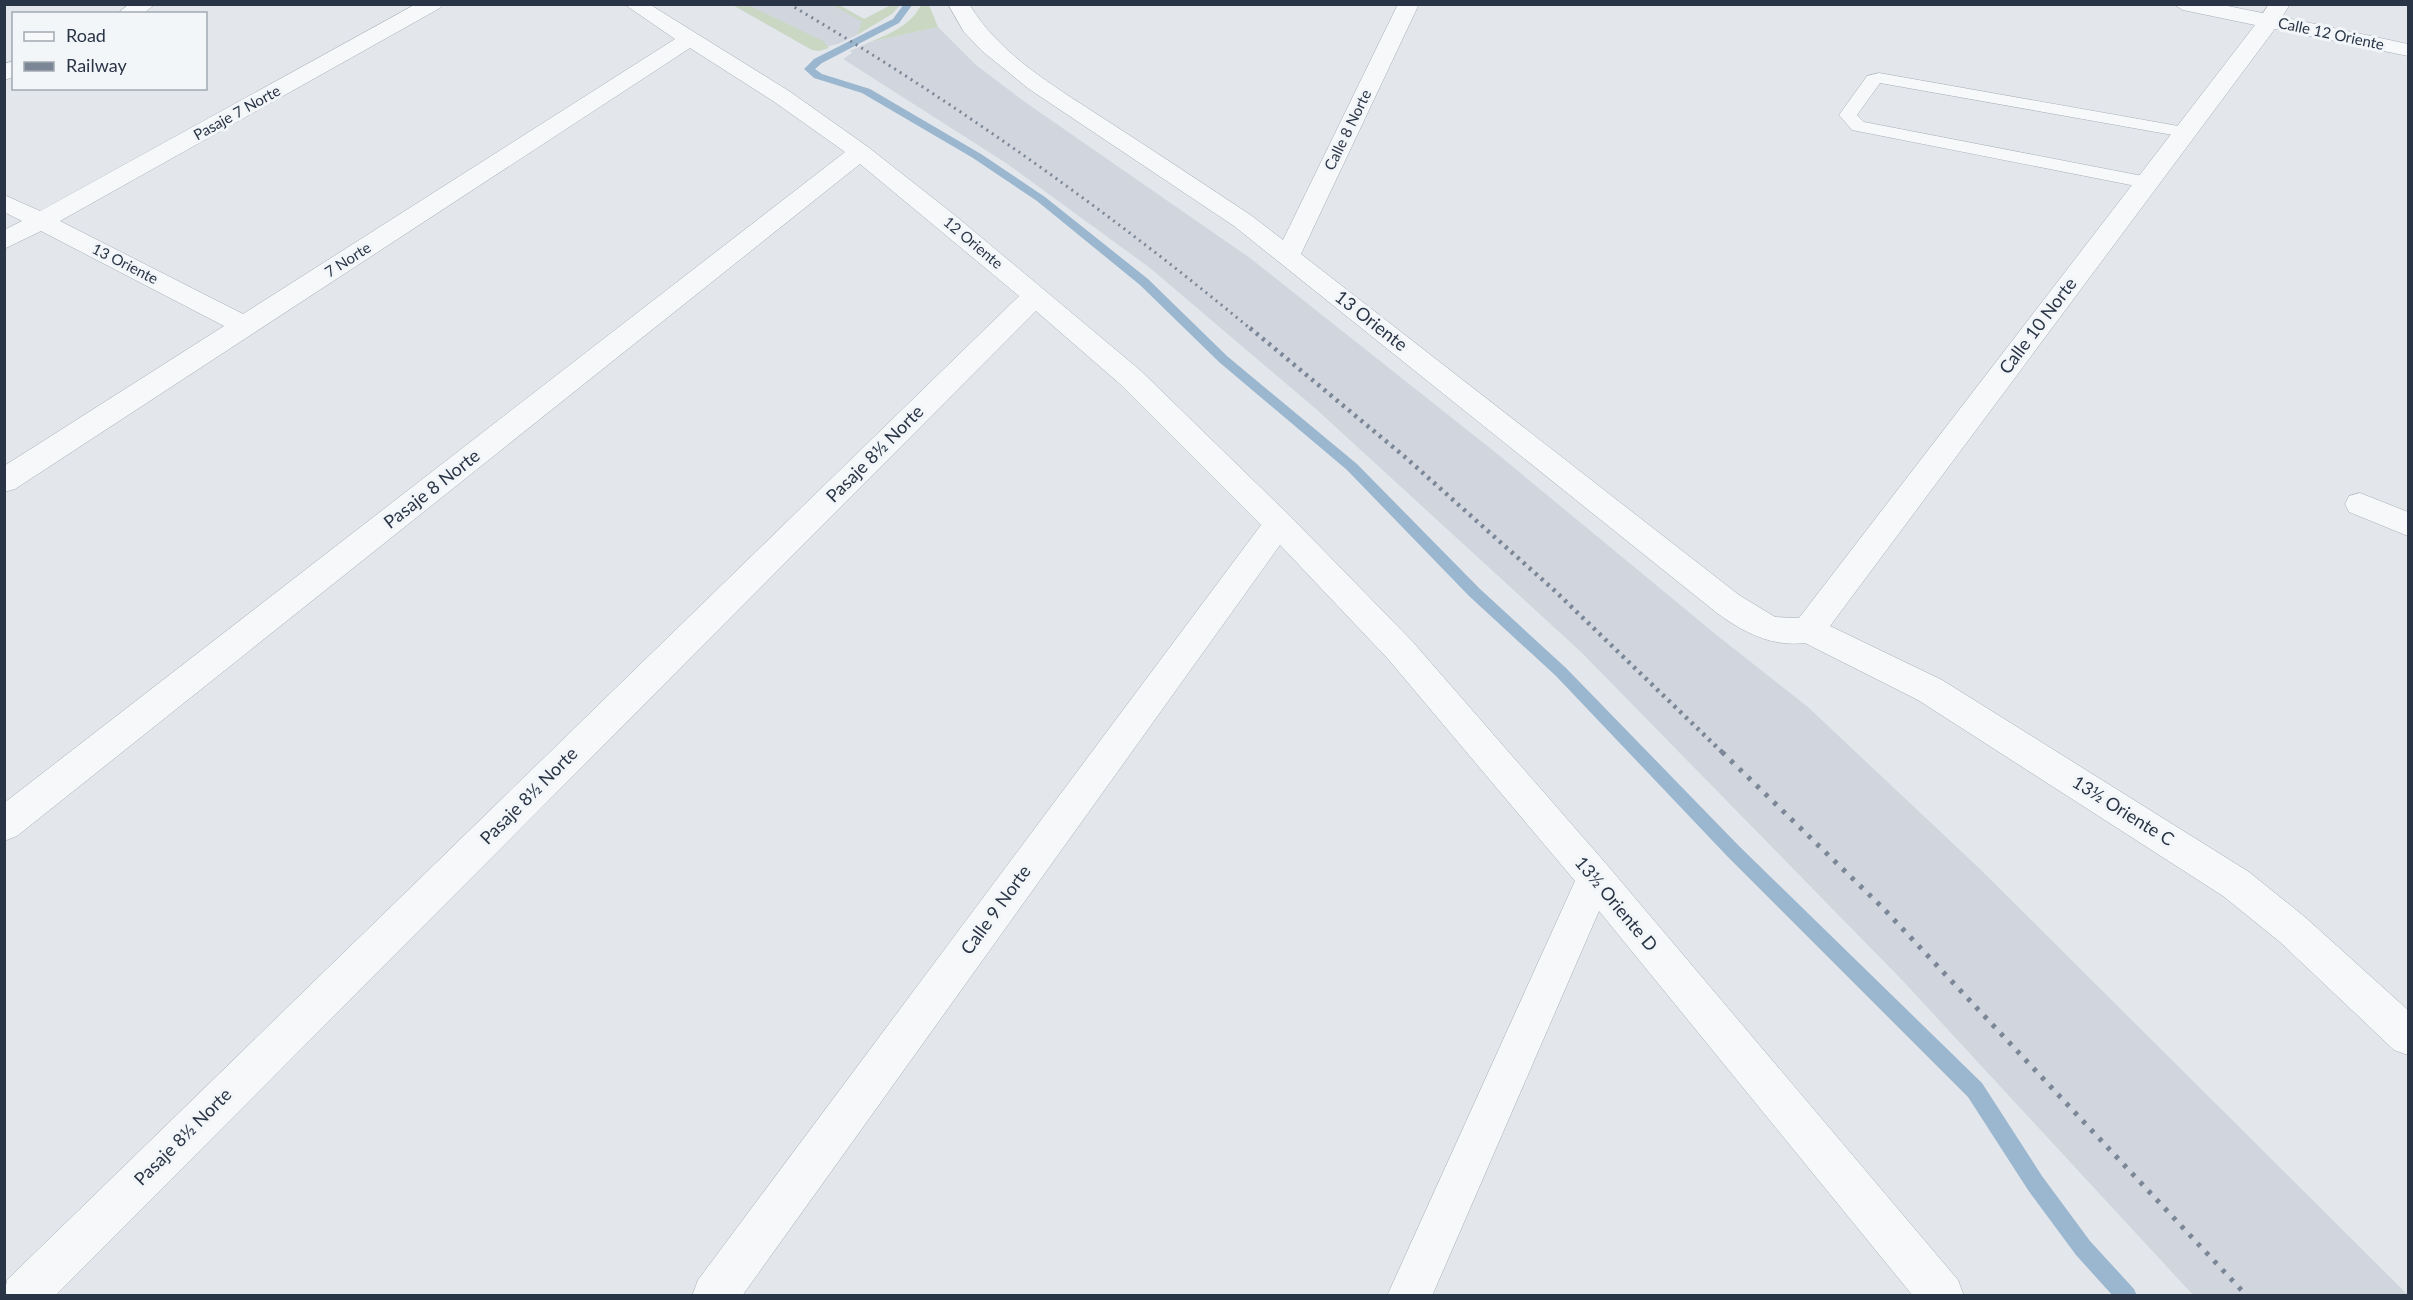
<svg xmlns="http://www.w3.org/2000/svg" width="2413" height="1300" font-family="Lato,sans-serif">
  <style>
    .built { fill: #d1d6de }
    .green { fill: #c9d7c3 }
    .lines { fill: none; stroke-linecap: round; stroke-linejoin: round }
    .stream { fill: #9bb7cf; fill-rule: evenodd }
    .service-casing { stroke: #a7aeb7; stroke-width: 1 }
    .minor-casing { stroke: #a7aeb7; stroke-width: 1 }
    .tertiary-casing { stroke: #a7aeb7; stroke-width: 1 }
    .service { fill: #f6f8fa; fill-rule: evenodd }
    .minor { fill: #f6f8fa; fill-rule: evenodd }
    .tertiary { fill: #f6f8fa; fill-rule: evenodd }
    .rail-far2 { stroke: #7b8797; stroke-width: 3; stroke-dasharray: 2 4.5; stroke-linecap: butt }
    .rail-far1 { stroke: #7b8797; stroke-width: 4.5; stroke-dasharray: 3 5; stroke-linecap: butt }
    .rail { stroke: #7b8797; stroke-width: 5; stroke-dasharray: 4 8; stroke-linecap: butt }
    .labels { text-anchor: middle; stroke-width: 6; stroke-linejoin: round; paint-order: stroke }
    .far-street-label { font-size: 15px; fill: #293546; stroke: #f3f6f9 }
    .street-label { font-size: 18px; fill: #293546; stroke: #f3f6f9 }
  </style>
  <rect width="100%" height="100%" fill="#e3e7ec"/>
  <!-- built -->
  <path class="built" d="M733,5H839L864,19L857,35L838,44L812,50Z
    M938,27L976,65L1025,102L1250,258L1495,452L1719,637L1808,707L1980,869L2408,1295H2193L1902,980L1581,652L1316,409L1150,268L1006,163L843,59L852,53L850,51L870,42Z"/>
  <!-- green -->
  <path class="green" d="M733,5H748L823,41L829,48L819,51L812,50Z
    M833,5H839L864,19L891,5H900L892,14L857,35L862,22Z
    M921,5H929L938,27L870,42C891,33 910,26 921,5Z"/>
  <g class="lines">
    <!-- stream -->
    <path class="stream" d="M904,4H913L899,23L822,63L815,69L822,74L870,89L981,154L1045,197L1148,279L1227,356L1357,464L1479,588L1566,668L1739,846L1982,1083L2042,1176L2090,1241L2134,1289L2137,1296H2113L2076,1255L2028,1190L1968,1097L1727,856L1556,676L1469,596L1347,470L1219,362L1140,285L1037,201L973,158L862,93L814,78L804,69L814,59L893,19Z"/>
    <!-- service casing -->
    <g class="service-casing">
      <path id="service" d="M1879,73L2184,127L2193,132L2184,137L1880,83L1857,115L1864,122L2153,178L2155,182L2153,186L2146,188L1852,130L1839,115L1867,76Z"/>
    </g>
    <!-- minor casing -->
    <g class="minor-casing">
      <path id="minor" d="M129,4H155L143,14H117Z
        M416,4H443L440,8L60,221L243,314L675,39L624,4H649L789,91L868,147L957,217L1140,370L1290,516L1412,641L1608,866L1958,1280L1964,1296H1913L1599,911L1432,1296H1387L1575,881L1388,659L1280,545L742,1296H692L698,1280L1261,525L1120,384L1036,311L55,1296H4L7,1280L1019,296L860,164L17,836L4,841V803L845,152L773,101L690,48L15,489L4,492V466L224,326L41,231L4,249V230L22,221L4,212V195L40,211Z
        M948,4H969C1001,57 1059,89 1109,122C1157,153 1204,184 1252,216L1283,240L1398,4H1419L1301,254L1739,595L1775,617L1796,618H1799L2255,25L2183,10L2173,4H2218L2277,16L2280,21L2277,26L1830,626L1942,680L2249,872L2306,918L2408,1010V1055L2394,1050L2280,942L2223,896L1918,700L1805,643C1771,647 1743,632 1717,613L1234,226L1029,89L982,51L964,32Z
        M14,61V77L4,80V64Z
        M2360,493L2408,512V536L2349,512L2345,504L2349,496Z"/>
    </g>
    <!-- tertiary casing -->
    <g class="tertiary-casing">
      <path id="tertiary" d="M2269,4H2290L2282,17L2408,44V56L2261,26L2258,21Z"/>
    </g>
    <!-- service -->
    <use href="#service" class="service"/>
    <!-- minor -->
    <use href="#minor" class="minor"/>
    <!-- tertiary -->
    <use href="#tertiary" class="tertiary"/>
    <!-- rail-far2 -->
    <path class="rail-far2" d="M789,4C952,100 1106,209 1252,330"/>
    <!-- rail-far1 -->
    <path class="rail-far1" d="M1250,328L1405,457L1554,590L1724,754"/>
    <!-- rail -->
    <path class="rail" d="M1722,752L1884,909L2247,1296"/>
  </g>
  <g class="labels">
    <!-- far-street labels -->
    <g class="far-street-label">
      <text transform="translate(2331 34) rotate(12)" y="5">Calle 12 Oriente</text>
      <text transform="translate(237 113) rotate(-29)" y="5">Pasaje 7 Norte</text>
      <text transform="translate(1348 130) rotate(-64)" y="5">Calle 8 Norte</text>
      <text transform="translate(973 243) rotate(40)" y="5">12 Oriente</text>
      <text transform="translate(348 260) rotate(-33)" y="5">7 Norte</text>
      <text transform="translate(125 264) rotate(27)" y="5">13 Oriente</text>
    </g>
    <!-- street labels -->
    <g class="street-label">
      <text transform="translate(1371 321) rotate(38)" y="6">13 Oriente</text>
      <text transform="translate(2038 326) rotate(-53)" y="6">Calle 10 Norte</text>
      <text transform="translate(875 454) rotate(-45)" y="6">Pasaje 8½ Norte</text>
      <text transform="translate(432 489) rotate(-38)" y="6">Pasaje 8 Norte</text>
      <text transform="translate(529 796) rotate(-45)" y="6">Pasaje 8½ Norte</text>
      <text transform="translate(2123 811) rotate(32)" y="6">13½ Oriente C</text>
      <text transform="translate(1616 904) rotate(50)" y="6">13½ Oriente D</text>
      <text transform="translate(996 910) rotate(-54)" y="6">Calle 9 Norte</text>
      <text transform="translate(183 1137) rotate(-45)" y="6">Pasaje 8½ Norte</text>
    </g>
  </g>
  <!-- border -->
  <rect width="2413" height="1300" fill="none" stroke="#293546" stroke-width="12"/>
  <!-- legend -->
  <rect x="12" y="12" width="195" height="78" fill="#f3f6f9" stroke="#a2a9b1" stroke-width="1.5"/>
  <rect x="24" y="32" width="30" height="9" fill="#f6f8fa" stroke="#a2a9b1" stroke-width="1.5"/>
  <text x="66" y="42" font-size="18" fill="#293546">Road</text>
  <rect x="24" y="62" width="30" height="9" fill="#7b8797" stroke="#a2a9b1" stroke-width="1.5"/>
  <text x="66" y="72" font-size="18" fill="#293546">Railway</text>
</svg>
